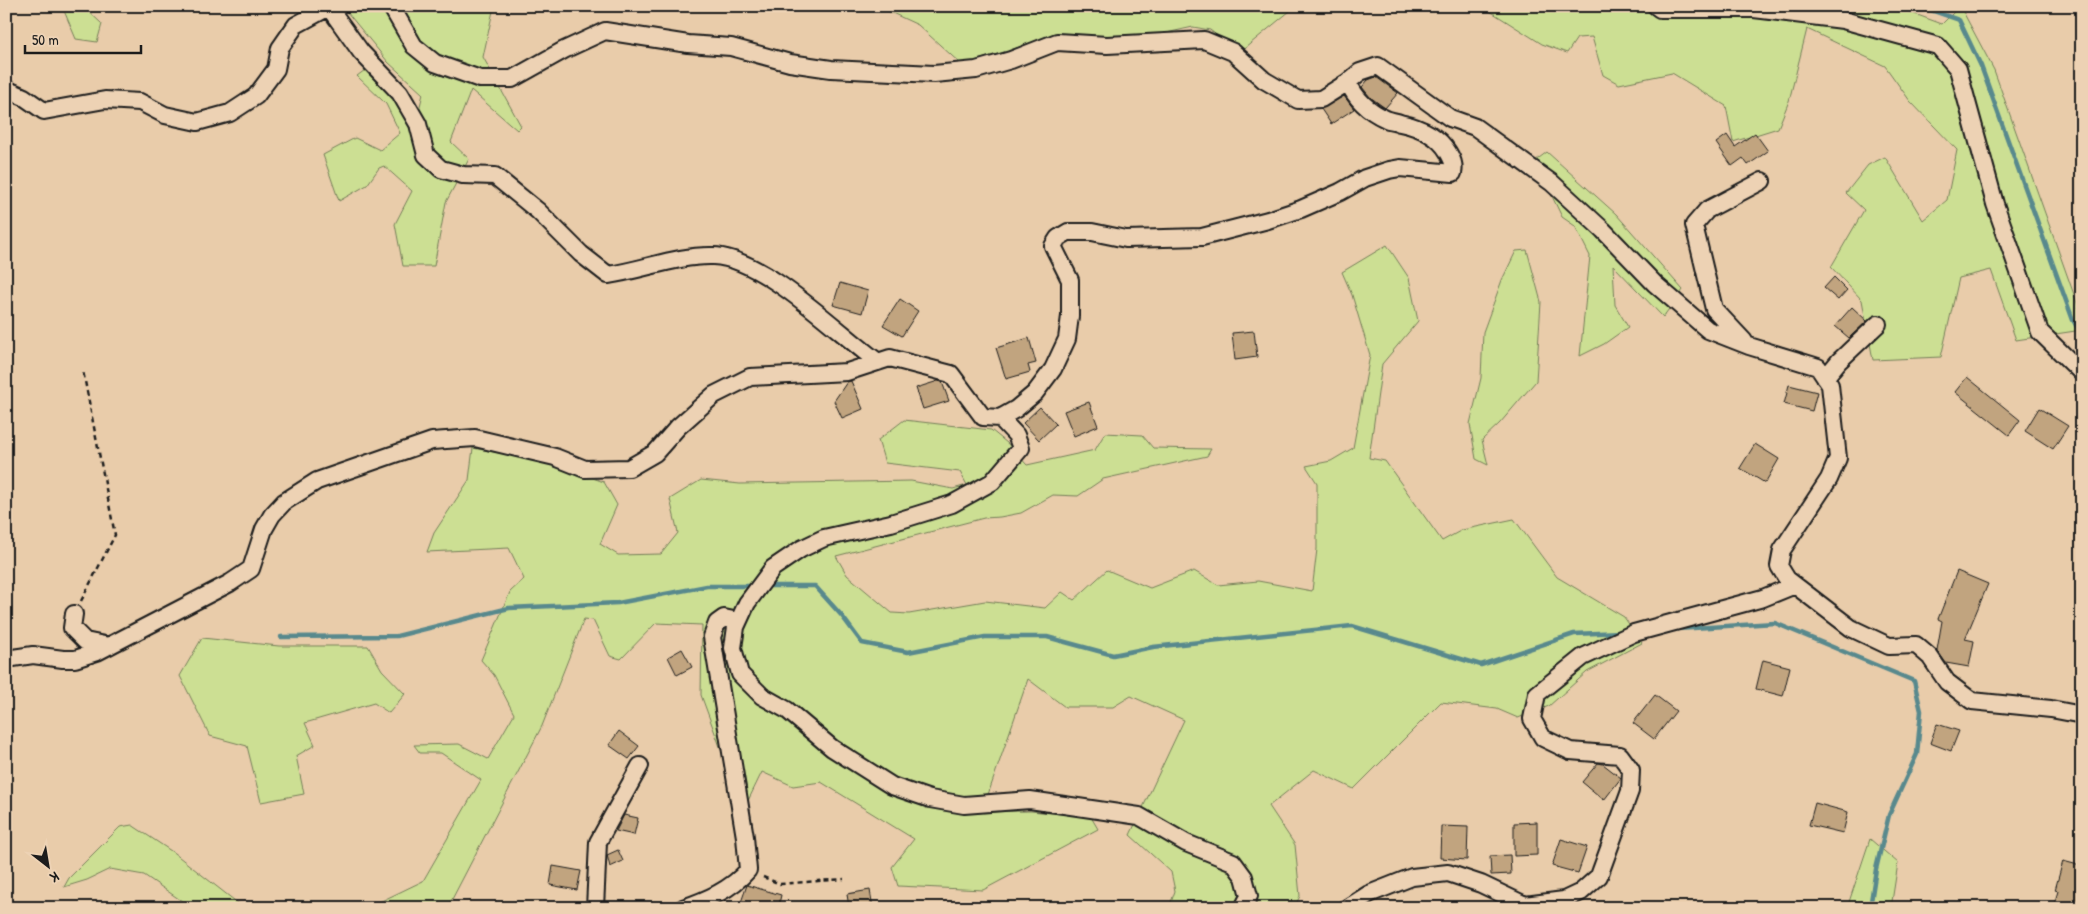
<svg xmlns="http://www.w3.org/2000/svg" width="2088" height="914" font-family="'Patrick Hand',sans-serif">
  <style>
    .green { fill: #ccdf93; stroke: #747e58 }
    .lines { fill: none; stroke-linecap: round; stroke-linejoin: round }
    .stream { stroke: #58898d; stroke-width: 4.5 }
    .building { fill: #c1a47f; stroke: #1c1c1c }
    .minor-casing { stroke: #1c1c1c; stroke-width: 20 }
    .path { stroke: #1c1c1c; stroke-width: 2.5; stroke-dasharray: 5 4; stroke-linecap: butt }
    .minor { stroke: #edd2b4; stroke-width: 16 }
  </style>
  <rect width="100%" height="100%" fill="#e9ccaa"/>
  <filter id="ink" filterUnits="userSpaceOnUse"><feTurbulence type="fractalNoise" baseFrequency=".02" numOctaves="2"/><feDisplacementMap in="SourceGraphic" scale="10" xChannelSelector="R" yChannelSelector="G"/><feConvolveMatrix kernelMatrix="1 2 1 2 8 2 1 2 1" color-interpolation-filters="sRGB"/></filter>
  <g filter="url(#ink)">
    <!-- green -->
    <path class="green" d="M62,6H83L102,24L97,42L76,39Z
      M342,6H494L483,57L521,126L517,130L471,90L451,142L469,159L446,202L434,266H403L395,224L412,191L384,166L379,168L367,185L339,201L323,155L355,138L380,150L400,133L386,104L357,76L365,70L395,101L419,110L423,94L388,62Z
      M877,6H1296L1239,53L1210,30L1193,27L1144,38L1052,37L962,65L918,25Z
      M1482,6H1893L1942,24L1960,6L1994,70L2082,317V330L2016,340L1991,270L1959,278L1941,357L1873,360L1862,300L1831,267L1864,210L1846,193L1868,165L1885,157L1923,220L1947,200L1957,150L1910,101L1885,66L1807,29L1789,101L1778,128L1733,142L1726,106L1672,73L1619,84L1603,75L1592,37L1577,38L1567,53L1542,44Z
      M1547,152L1616,214L1683,290L1663,317L1613,265L1615,305L1628,327L1604,344L1580,356L1590,256L1575,226L1562,217L1535,161Z
      M1387,245L1409,278L1418,321L1382,364L1369,458L1385,461L1442,541L1462,530L1514,519L1557,577L1624,617L1642,643L1587,672L1549,706L1518,718L1497,709L1441,702L1354,789L1314,770L1269,806L1295,845L1300,896L1294,908H1169L1175,891L1171,872L1130,835L1184,720L1131,696L1113,707H1065L1028,679L982,812L1031,811L1091,817L1098,829L983,890L898,886L892,867L914,839L821,782L793,786L762,772L745,807L756,857L739,859L726,763L701,695L702,625L656,623L621,659L610,656L593,620L584,619L542,726L448,907L367,908L423,881L481,780L441,753H420L414,745L459,744L488,759L514,714L494,675L481,660L510,592L524,579L509,548L427,552L434,533L469,480L473,448L547,462L604,482L617,505L600,544L618,555L661,554L678,533L670,499L701,480L740,484L911,481L953,489L967,485L960,472L885,463L878,440L904,420L991,430L1007,443L1027,465L1095,450L1105,433L1142,435L1153,448L1211,449L1207,456L1103,479L1078,496L1053,495L1021,513L1000,517L984,518L836,556L847,575L892,613L909,614L985,601L1045,608L1062,592L1074,600L1107,570L1150,588L1194,571L1218,585L1258,581L1312,591L1317,549V483L1306,466L1331,461L1353,448L1370,355L1352,295L1342,272Z
      M1527,250L1541,302L1536,381L1500,423L1482,440L1488,465L1476,459L1470,424L1481,378L1483,332L1502,280L1516,251Z
      M202,638L279,646H368L382,670L405,694L389,713L374,703L305,723L315,745L296,756L304,794L261,802L247,746L210,736L180,676Z
      M132,825L174,853L244,908H192L144,875L110,869L87,880L64,887L69,878L120,827Z
      M1870,839L1898,863L1891,908H1847Z"/>
    <g class="lines">
      <!-- stream -->
      <path class="stream" d="M1919,6L1959,20L1981,66L2073,320L2082,336
        M765,586H815L842,616L862,643L908,652L985,637H1047L1113,655L1153,647L1352,626L1481,665L1574,634L1622,632
        M1677,629L1775,623L1914,681L1921,711L1917,754L1889,815L1876,869L1870,908
        M281,637L397,636L509,608L618,603L707,586H754"/>
    </g>
    <!-- building -->
    <path class="building" d="M1376,77L1398,93L1385,108L1370,97L1362,87L1368,80Z
      M1344,96L1354,109L1331,124L1321,109Z
      M1755,133L1768,151L1748,165L1743,158L1732,166L1716,143L1727,135L1735,147Z
      M1834,277L1847,290L1838,300L1824,288Z
      M840,283L868,291L862,313L833,305Z
      M900,299L918,311L902,336L883,325Z
      M1852,307L1867,321L1849,338L1835,326Z
      M1254,331L1257,357L1235,360L1232,333Z
      M1029,338L1036,363L1028,365L1030,372L1006,379L996,348Z
      M1967,377L2020,420L2009,435L1955,392Z
      M851,381L863,409L842,418L834,401L847,382Z
      M938,381L942,382L949,401L923,409L916,388Z
      M1789,385L1817,392L1812,411L1784,404Z
      M1089,402L1098,426L1074,436L1064,411Z
      M1040,407L1056,424L1039,440L1023,423Z
      M2039,408L2068,426L2053,449L2025,431Z
      M1755,444L1779,459L1765,483L1740,468Z
      M1957,571L1988,584L1965,639L1974,641L1969,667L1946,663L1937,650L1942,621L1938,619Z
      M682,649L692,667L677,675L668,657Z
      M1763,660L1790,667L1783,696L1756,689Z
      M1655,695L1676,711L1654,739L1633,723Z
      M1937,724L1959,731L1951,751L1930,743Z
      M619,731L639,746L629,759L609,745Z
      M1598,763L1603,764L1621,778L1604,800L1582,782Z
      M1815,803L1848,812L1843,833L1809,825Z
      M624,815L638,818L634,835L616,831Z
      M1537,822V855L1514,856V823Z
      M1441,826L1468,827L1467,860L1440,858Z
      M1561,839L1587,847L1578,873L1552,866Z
      M618,850L623,861L610,867L607,855Z
      M1510,855L1511,874L1491,875L1490,856Z
      M2063,861L2082,866V908H2053L2058,891L2055,890Z
      M553,866L581,871L577,890L550,885Z
      M747,885L781,895L778,908H739Z
      M870,890L873,908H849L847,894Z"/>
    <g class="lines">
      <!-- minor casing -->
      <g class="minor-casing">
        <path id="minor" d="M328,6L361,52L400,93L418,124L426,155L441,169L463,175L495,176L538,211L581,254L608,275C644,270 677,255 713,256C763,257 838,333 878,362
          M391,6L414,46L435,63L480,79H512L564,50L605,31L688,44L731,47L790,63L831,69L934,74L976,70L1011,60L1057,42L1107,45L1204,40L1233,52L1264,80L1298,100L1321,99L1348,82
          M1656,6L1660,9H1754L1843,20L1938,46L1958,69L1995,204L2040,332L2082,373
          M6,89L24,97L44,111L105,100L140,102L165,115L197,122L230,113L256,96L276,69L280,48L296,25L329,7
          M1744,341L1714,309L1694,225L1707,210L1762,181
          M1825,378L1839,361L1878,324
          M1000,418L1016,435L1021,448L992,482L952,504L891,523L824,538L801,549L773,568L747,603L736,627L733,648L740,674L762,696L787,710L832,748L892,786L930,799L964,805L1030,800L1139,816L1186,843L1233,862L1244,877L1249,896L1243,908
          M74,614L72,628L85,641L109,646
          M6,659L33,655L63,659H75L97,652L230,583L251,569L264,529L272,515L284,502L317,481L432,441L475,438L555,457L585,469L629,468L655,453L678,427L714,395L750,377L847,372L890,358L951,374L983,417L1000,418L1016,409L1035,393L1053,369L1067,339L1070,316V280L1053,246L1058,238L1068,232H1092L1126,239L1202,237L1268,220L1301,209L1340,192L1365,178L1389,170L1400,168L1453,173C1455,165 1452,159 1448,152C1438,135 1419,127 1400,123C1396,121 1390,121 1386,119C1368,111 1356,100 1348,82L1360,72L1378,66L1450,118L1475,127L1552,183L1603,230L1655,284L1708,330L1749,346L1818,367L1830,385L1838,458L1829,479L1782,550L1779,566L1787,579L1851,628L1889,646L1916,645L1930,657L1947,682L1972,701L2051,709L2082,715
          M595,908L598,842L640,766
          M683,908C706,900 731,890 748,870L745,837L712,637L717,623L724,618L738,621
          M1347,908L1369,894L1412,877L1448,873L1481,884L1525,905L1564,900L1581,892L1599,876L1630,791L1631,770L1620,755L1570,751L1543,738L1532,719L1537,694L1583,657L1634,633L1763,598L1795,585"/>
      </g>
      <!-- path -->
      <path class="path" d="M81,601L115,535L83,371
        M763,877L780,884L844,879"/>
      <!-- minor -->
      <use href="#minor" class="minor"/>
    </g>
  </g>
  <!-- margin -->
  <rect width="2088" height="914" fill="none" stroke="#edd2b4" stroke-width="25"/>
  <rect x="12" y="12" width="2063" height="889" fill="none" stroke="#1c1c1c" stroke-width="2" filter="url(#ink)"/>
  <!-- north arrow -->
  <g transform="translate(48 866) rotate(149)" stroke="#edd2b4" stroke-width="4" paint-order="stroke">
  <path d="M0-4L9 19L0 12L-9 19Z" fill="#1c1c1c"/>
  <text y="-8" font-size="14" font-weight="bold" text-anchor="middle" fill="#1c1c1c">K</text>
  </g>
  <!-- scale -->
  <path d="M25 45v8h116v-8" fill="none" stroke="#1c1c1c" stroke-width="2.5"/>
  <text x="32" y="45" font-size="15" fill="#1c1c1c" stroke="#edd2b4" stroke-width="4" paint-order="stroke">50 m</text>
</svg>
